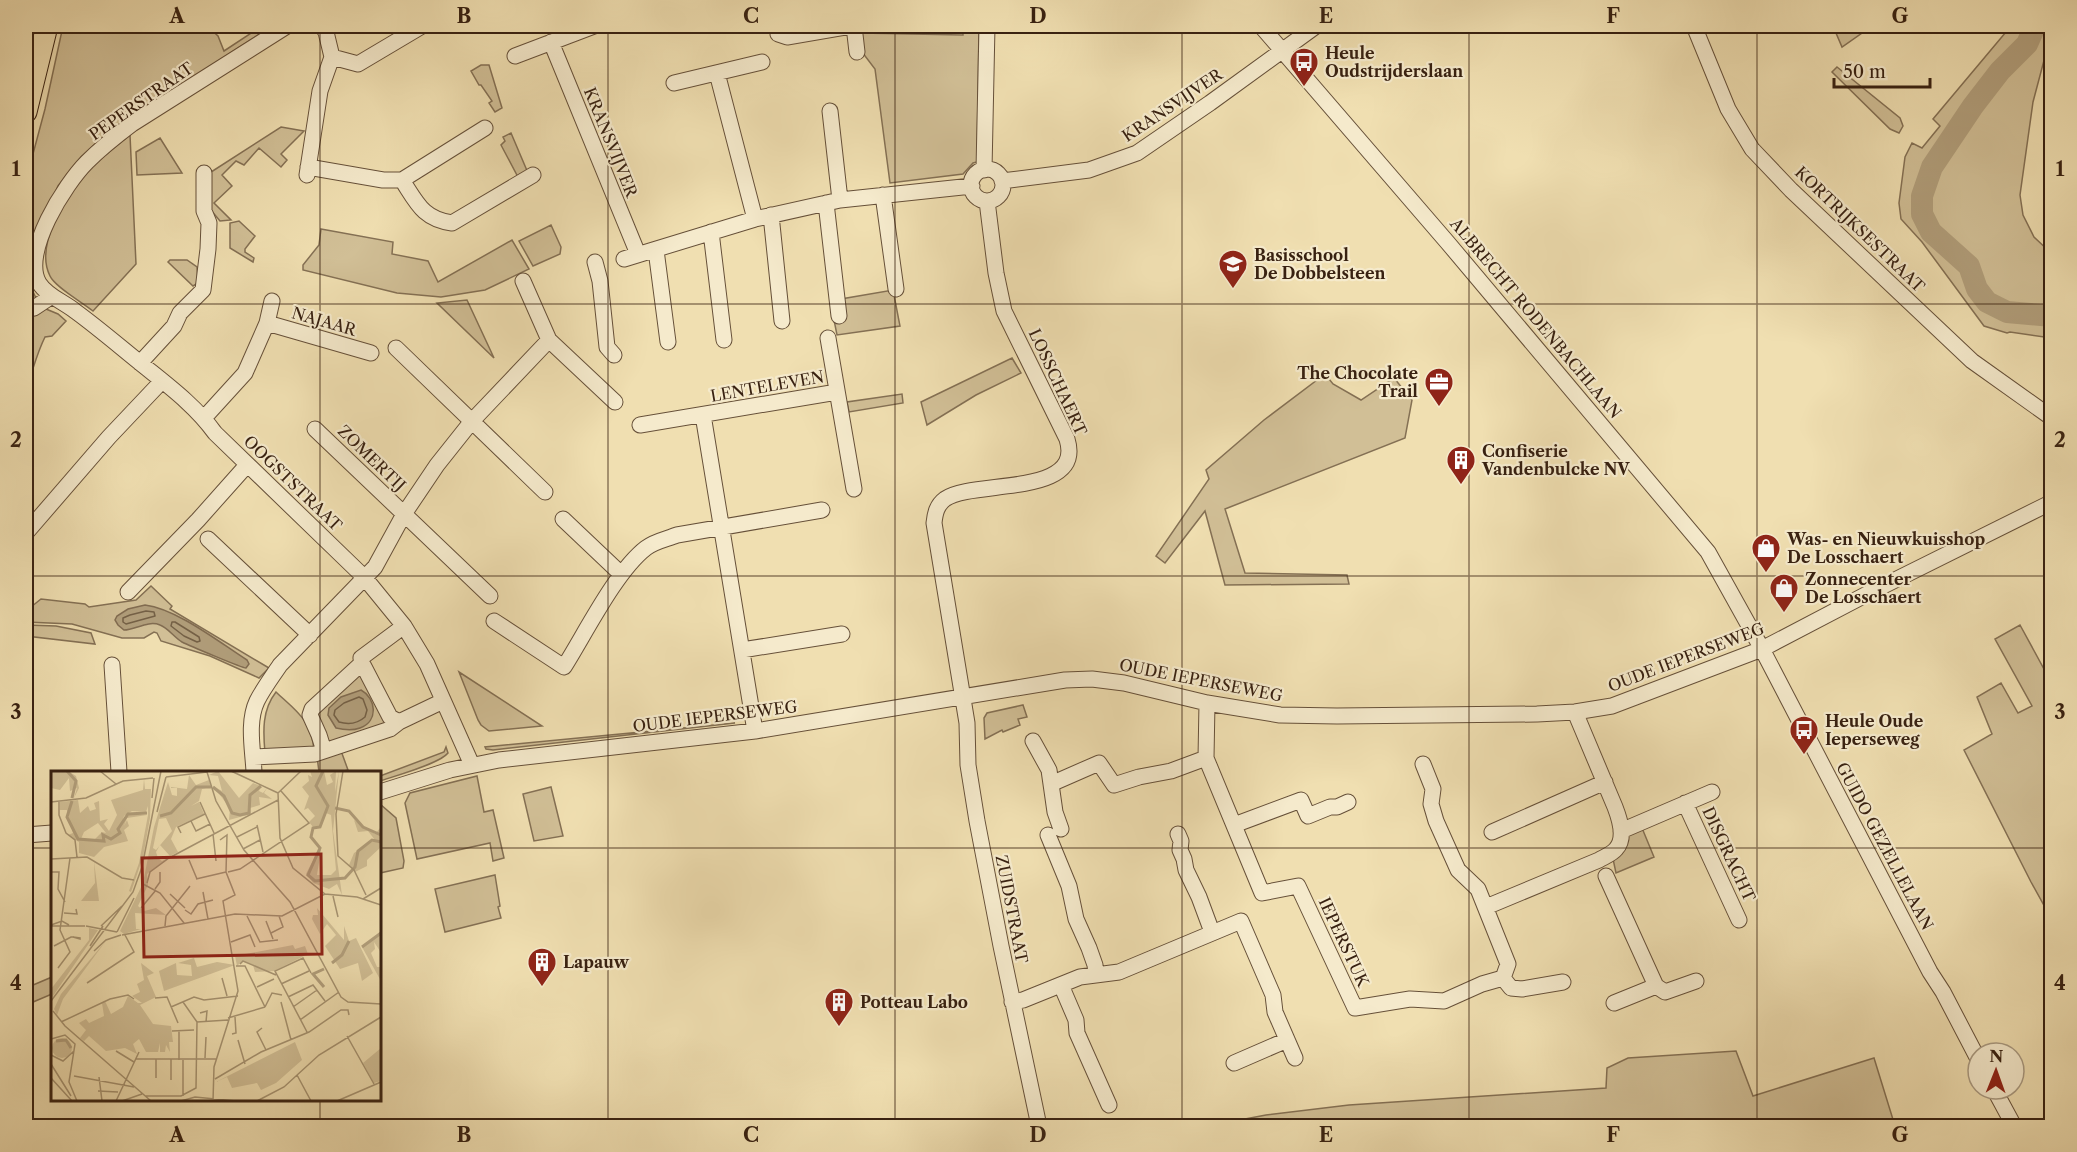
<svg xmlns="http://www.w3.org/2000/svg" width="2077" height="1152" font-family="'Libre Caslon Text',serif">
  <style>
    .green { fill: #d1bf96; stroke: #847054; stroke-width: 1.5 }
    .water { fill: #b19e7b; stroke: #816c51; stroke-width: 1.5 }
    .lines { fill: none; stroke-linecap: round; stroke-linejoin: round }
    .shore { stroke: #746046; stroke-width: 1.5 }
    .river { stroke: #b19e7b; stroke-width: 22 }
    .minor-casing { stroke: #665039; stroke-width: 17 }
    .highway-casing { stroke: #382111; stroke-width: 23 }
    .minor { stroke: #f5eacc; stroke-width: 15 }
    .highway { stroke: #f0dfb1; stroke-width: 21 }
    .grid { fill: none; stroke: #382111; stroke-width: 1.5; stroke-opacity: 0.55 }
    .labels { text-anchor: middle; stroke-width: 4.5; stroke-linejoin: round; paint-order: stroke }
    .poi-label { font-size: 16px; font-weight: bold; fill: #382111; stroke: #f5eacc; text-anchor: start }
    .street-label { font-size: 16px; fill: #382111; stroke: #f5eacc }
    .inset-river { fill: none; stroke: #b19e7b; stroke-width: 3 }
    .inset-road { fill: none; stroke: #a69371; stroke-width: 1.5 }
    .view { fill: #8f2418; fill-opacity: 0.15; stroke: #8f2418; stroke-width: 3 }
    .inset-edge { fill: none; stroke: #382111; stroke-width: 3 }
    .neatline { fill: none; stroke: #382111; stroke-width: 2 }
    .grid-label { font-size: 20px; text-anchor: middle; font-weight: bold; fill: #382111 }
  </style>
  <rect width="100%" height="100%" fill="#f0dfb1"/>
  <filter id="stains"><feTurbulence type="fractalNoise" baseFrequency=".00333" numOctaves="4"/><feColorMatrix values="0 0 0 0 .2 0 0 0 0 .09 0 0 0 0 .02 0 0 0 .5 -.17"/></filter>
  <radialGradient id="worn" r=".72"><stop offset=".6" stop-color="#630" stop-opacity="0"/><stop offset="1" stop-color="#630" stop-opacity=".3"/></radialGradient>
  <!-- green -->
  <path class="green" d="M63,26H207L218,36L224,51L262,26H272L120,125L95,144L81,157L58,186L29,257L28,281L36,298L35,302L26,304V180L45,109Z
    M963,26H979L977,162L973,163L963,174L890,183L875,69L862,52L859,33L963,35Z
    M1833,26H1872L1842,47Z
    M2011,26H2030C2002,63 1906,168 1918,215C1923,237 1946,247 1960,262C1968,271 1969,286 1975,295C1988,316 2030,319 2051,321V338L2010,332L2007,333L1984,326L1922,242L1901,219L1899,203L1905,157L1912,143L1922,148L1940,126L1933,119Z
    M2042,26H2051V34L2033,102L2020,195L2023,215L2034,237L2051,253V313C2030,312 1997,313 1984,292C1979,283 1977,271 1970,263C1958,249 1935,239 1928,221C1923,209 1926,189 1931,177C1939,159 1950,146 1961,131C1986,98 2011,66 2039,34Z
    M481,65H489L502,108L495,112L489,103L492,101L481,85H479L471,71Z
    M1837,67L1900,118L1903,126L1899,133L1890,129L1832,72Z
    M281,127L304,131L281,154L287,160L281,167L259,148L244,165L236,161L222,175L232,186L214,203L231,220L220,221L210,209L208,174Z
    M511,133L528,173L519,179L501,145L505,141L503,137Z
    M130,135L136,264L93,311C82,302 55,287 50,276C34,245 67,193 87,171C100,158 116,147 130,135Z
    M160,138L182,173L137,175L136,152Z
    M239,221L255,236L245,249V252L254,258L253,262L230,248V223Z
    M551,225L561,247L560,254L533,266L519,241Z
    M321,229L393,242L392,254L428,261L438,282L512,240L529,269L485,290L441,297L397,293L303,270V265L319,245Z
    M170,260H187L197,267L198,283L193,286L168,262Z
    M893,290L900,326L837,335L834,320L841,299Z
    M467,300L494,358L437,303Z
    M46,309L58,314L66,321L52,336L45,337C36,355 33,371 26,389V314Z
    M1012,358L1021,373L976,395L927,425L921,402Z
    M1325,374L1333,384L1361,400L1394,378L1412,400L1405,438L1225,509L1245,573L1347,575L1349,584L1225,585L1205,511L1165,563L1156,556L1209,479L1206,470L1264,420Z
    M902,394L903,403L849,412L847,402Z
    M151,586L172,606L170,609L269,668L259,678L210,656L161,641L157,633L154,632L144,638H122L72,624L26,622V611L41,599L85,604L89,607L136,600Z
    M26,625L56,626L91,633L95,644L26,636Z
    M2020,625L2044,669L2051,666V918L2031,882L1964,750L1992,734L1977,697L2001,683L2018,713L2032,706L1995,639Z
    M362,667L391,724L330,746L315,711Z
    M459,672L542,726L489,731L481,725L478,720Z
    M276,692C296,711 311,719 314,750L265,753C263,731 262,710 276,692Z
    M1023,705L1027,717L1018,719L1020,725L1003,732L1002,730L985,739L984,718L987,713Z
    M735,723L493,750L486,749L485,747Z
    M446,747L448,753C439,764 395,776 380,781V776L444,752Z
    M340,748L348,770L340,772H319L317,756Z
    M477,776L484,812L493,810L504,858L493,861L490,843L417,859L405,803L410,793Z
    M551,787L563,836L534,841L523,794Z
    M380,804L396,818L404,861L403,868L380,873Z
    M1642,828L1654,857L1616,873L1613,859L1629,835Z
    M495,875L500,906L498,907L501,918L445,932L435,889Z
    M52,977V994L26,1005V988Z
    M1736,1051L1753,1096L1874,1058L1895,1126H1208L1266,1115L1349,1105L1606,1088L1607,1068L1628,1058Z"/>
  <!-- water -->
  <path class="water" d="M145,605C177,609 219,642 247,660L249,664L246,668C242,668 188,645 182,642C174,637 168,628 160,625C148,620 135,630 124,630L118,625L115,620L117,616L128,609Z
    M361,690C376,698 379,721 360,728C352,731 344,730 336,728L328,715L329,708L341,697Z"/>
  <g class="lines">
    <!-- shore -->
    <path class="shore" d="M146,611L154,612L155,616L126,624L123,622V618L130,615Z
      M172,622H175L199,637L200,641L197,642L184,636L171,626Z
      M359,697L363,699L367,710L365,717C357,724 349,725 339,722L334,715L335,710L344,703Z"/>
    <!-- river -->
    <path class="river" d="M2035,26L2027,44L2000,71L1973,106L1932,167L1922,196V214L1931,232L1969,266L1977,289L1987,302L2007,312L2052,316"/>
    <!-- minor casing -->
    <g class="minor-casing">
      <path id="minor" d="M287,26L132,124C116,136 101,148 87,162C65,184 21,253 39,283C47,296 64,302 75,311C97,327 118,345 139,362C166,384 195,405 215,433L364,577L404,626L427,664L472,765
        M854,26L857,52
        M1261,26L1448,243L1708,552L1762,649L1930,972L1943,992L1978,1059
        M1694,26L1728,109L1752,149L1791,190L1972,361L2052,418
        M778,34L787,37L851,26
        M551,42L638,254
        M515,56L594,26
        M332,57L358,64L422,26
        M717,73L755,219
        M674,83L762,62
        M830,111L840,200
        M308,167L383,180H402L485,128
        M971 185a16 16 0 1 1 32 0a16 16 0 1 1-32 0Z
        M984,170L987,26
        M307,175L320,91L332,57L326,32L322,26
        M402,180C417,203 423,219 452,223L533,175
        M1002,181L1089,170L1137,153L1210,103L1316,26
        M883,195L896,289
        M987,201L996,273L1004,311L1067,439C1085,498 973,479 945,499C937,505 935,513 934,523L967,723L968,765L977,821L1001,946L1039,1126
        M826,203L839,316
        M771,215L782,321
        M711,232L724,340
        M656,250L668,342
        M624,259L755,219L840,200L972,186
        M595,262L600,281L607,347L614,355
        M523,281L549,340L615,402
        M26,309L34,308L52,296
        M267,323L371,353
        M828,338L854,489
        M396,348L545,492
        M140,363L174,326L180,313L203,290L208,249L209,223L204,211V173
        M703,415L755,731
        M204,418L245,373L267,323L272,301
        M640,425L837,392
        M315,429L490,596
        M563,519L621,574
        M26,533L109,437L162,381
        M208,539L310,635
        M128,592L198,520L247,465
        M494,621L564,667C585,634 616,571 646,548C655,541 667,539 677,535L822,510
        M742,650L842,634
        M362,663L361,658L404,626
        M112,665L119,772
        M1207,703L1206,758L1262,893L1298,886L1355,1008L1410,999L1444,1001L1482,984L1503,978
        M399,722L443,701
        M1033,741L1049,770L1051,784
        M253,757L315,754L324,751L319,735L310,715L312,709L362,663L390,717L399,722L390,729L324,751
        M1423,764L1433,789L1431,804L1436,821L1458,870L1478,889L1508,964L1503,978
        M254,772C253,750 247,722 257,701C263,689 272,677 280,665L375,567L404,514L437,465L472,421L549,340
        M380,792L450,770L499,760L755,731L1065,680L1092,679L1124,683L1207,703L1280,715L1337,716L1537,714L1575,712L1612,706L1762,649L1869,593L2052,502
        M1685,803L1739,920
        M1234,825L1301,800L1308,816L1330,807H1337L1348,802
        M1061,829L1055,812L1051,784L1099,763L1114,785L1139,777L1171,771L1206,758
        M1621,831L1712,792
        M1492,832L1605,782
        M1178,834L1181,841L1180,850L1184,859L1186,870L1199,897L1212,932
        M26,835L52,833
        M1048,835L1069,886L1076,919L1089,948L1095,965L1096,974
        M1606,876L1656,986
        M1486,907L1599,860C1604,857 1612,854 1616,849C1626,838 1620,820 1615,807L1575,712
        M1503,978L1511,988L1522,989L1563,982
        M1061,985L1076,1020L1077,1033L1109,1105
        M1012,1002L1023,1000L1080,977L1119,972L1241,921L1273,995L1275,1012L1295,1058
        M1614,1003L1656,986L1665,992L1696,981
        M1234,1063L1287,1040
        M1994,1089L2014,1126"/>
    </g>
    <!-- highway casing -->
    <g class="highway-casing">
      <path id="highway" d="M26,112L47,26"/>
    </g>
    <!-- minor -->
    <use href="#minor" class="minor"/>
    <!-- highway -->
    <use href="#highway" class="highway"/>
  </g>
  <!-- grid -->
  <path class="grid" d="M320,26V772M608,26V1126M895,26V1126M1182,26V1126M1469,26V1126M1757,26V1126M26,304H2052M26,576H2052M26,848H52M380,848H2052M320,1100V1126"/>
  <!-- icons -->
  <defs>
    <g id="bus-pin" transform="scale(1.5)"><path d="M0 17L-7.5 6A9.5 9.5 0 1 1 7.5 6Z" fill="#8f2418" stroke="#f5eacc"/><path d="M-5-6H5V4H4V6H2V4H-2V6H-4V4H-5ZM-3.5-4V0h7V-4ZM-3.5 1.2v1.5H-2V1.2ZM2 1.2v1.5H3.5V1.2Z" fill="#fff"/></g>
    <g id="school-pin" transform="scale(1.5)"><path d="M0 17L-7.5 6A9.5 9.5 0 1 1 7.5 6Z" fill="#8f2418" stroke="#f5eacc"/><path d="M0-5L7-2L0 1L-7-2ZM-4 1L0 2.5L4 1V4Q0 6-4 4Z" fill="#fff"/></g>
    <g id="office-pin" transform="scale(1.5)"><path d="M0 17L-7.5 6A9.5 9.5 0 1 1 7.5 6Z" fill="#8f2418" stroke="#f5eacc"/><path d="M-6-3h4V-5.5h4V-3h4V5H-6ZM-1-4.5V-3h2v-1.5ZM-6 0V1H6V0Z" fill="#fff"/></g>
    <g id="building-pin" transform="scale(1.5)"><path d="M0 17L-7.5 6A9.5 9.5 0 1 1 7.5 6Z" fill="#8f2418" stroke="#f5eacc"/><path d="M-4-6H4V6H1V3H-1V6H-4ZM-2.5-4.3h1.7v1.8h-1.7ZM.8-4.3h1.7v1.8H.8ZM-2.5-1h1.7V.8h-1.7ZM.8-1h1.7V.8H.8Z" fill="#fff"/></g>
    <g id="shop-pin" transform="scale(1.5)"><path d="M0 17L-7.5 6A9.5 9.5 0 1 1 7.5 6Z" fill="#8f2418" stroke="#f5eacc"/><path d="M-5-2.5h2.3a2.7 3.5 0 0 1 5.4 0H5L5.5 6h-11ZM-1.5-2.5h3a1.5 2.3 0 0 0-3 0Z" fill="#fff"/></g>
  </defs>
  <g fill-rule="evenodd">
    <use href="#bus-pin" x="1304" y="62"/>
    <use href="#school-pin" x="1233" y="264"/>
    <use href="#office-pin" x="1439" y="382"/>
    <use href="#building-pin" x="1461" y="460"/>
    <use href="#shop-pin" x="1766" y="548"/>
    <use href="#shop-pin" x="1784" y="588"/>
    <use href="#bus-pin" x="1804" y="730"/>
    <use href="#building-pin" x="542" y="962"/>
    <use href="#building-pin" x="839" y="1002"/>
  </g>
  <g class="labels">
    <!-- poi labels -->
    <g class="poi-label">
      <text x="1325" y="59">Heule<tspan x="1325" dy="18">Oudstrijderslaan</tspan></text>
      <text x="1254" y="261">Basisschool<tspan x="1254" dy="18">De Dobbelsteen</tspan></text>
      <text x="1418" y="379" text-anchor="end">The Chocolate<tspan x="1418" dy="18">Trail</tspan></text>
      <text x="1482" y="457">Confiserie<tspan x="1482" dy="18">Vandenbulcke NV</tspan></text>
      <text x="1787" y="545">Was- en Nieuwkuisshop<tspan x="1787" dy="18">De Losschaert</tspan></text>
      <text x="1805" y="585">Zonnecenter<tspan x="1805" dy="18">De Losschaert</tspan></text>
      <text x="1825" y="727">Heule Oude<tspan x="1825" dy="18">Ieperseweg</tspan></text>
      <text x="563" y="968">Lapauw</text>
      <text x="860" y="1008">Potteau Labo</text>
    </g>
    <!-- street labels -->
    <g class="street-label">
      <text transform="translate(141 101) rotate(-35)" y="6">PEPERSTRAAT</text>
      <text transform="translate(1172 105) rotate(-34)" y="6">KRANSVIJVER</text>
      <text transform="translate(611 142) rotate(68)" y="6">KRANSVIJVER</text>
      <text transform="translate(1860 229) rotate(44)" y="6">KORTRIJKSESTRAAT</text>
      <text transform="translate(1536 318) rotate(50)" y="6">ALBRECHT RODENBACHLAAN</text>
      <text transform="translate(324 321) rotate(16)" y="6">NAJAAR</text>
      <text transform="translate(1058 382) rotate(65)" y="6">LOSSCHAERT</text>
      <text transform="translate(767 386) rotate(-10)" y="6">LENTELEVEN</text>
      <text transform="translate(372 458) rotate(44)" y="6">ZOMERTIJ</text>
      <text transform="translate(293 483) rotate(44)" y="6">OOGSTSTRAAT</text>
      <text transform="translate(1686 657) rotate(-21)" y="6">OUDE IEPERSEWEG</text>
      <text transform="translate(1201 680) rotate(11)" y="6">OUDE IEPERSEWEG</text>
      <text transform="translate(715 716) rotate(-7)" y="6">OUDE IEPERSEWEG</text>
      <text transform="translate(1885 846) rotate(62)" y="6">GUIDO GEZELLELAAN</text>
      <text transform="translate(1729 854) rotate(65)" y="6">DISGRACHT</text>
      <text transform="translate(1012 909) rotate(79)" y="6">ZUIDSTRAAT</text>
      <text transform="translate(1344 942) rotate(65)" y="6">IEPERSTUK</text>
    </g>
  </g>
  <!-- overview -->
  <g transform="translate(51 771)">
    <rect width="330" height="330" fill="#f0dfb1"/>
    <path d="M0,0L16,1L26,13L17,0L25,5L28,17L23,27L26,17L19,20L18,7L9,19L0,17ZM167,0L188,27L202,12L210,15L208,20L212,22L216,17L213,22L221,28L208,26L209,34L199,37L200,43L178,49L179,37L162,15L171,20L167,5L158,4ZM259,0H273L276,14L282,11L279,4L285,0L284,21L288,0L282,60L291,124L286,113L278,118L262,112L255,103L268,77L259,65L262,58L261,65L270,79L266,104H280L285,99L280,44L275,42L268,56H262L258,51L264,45L257,37L253,39L258,25L251,16L258,10L257,4L261,6ZM138,4L145,14L158,9L160,16L151,18L148,30L140,35L148,31L153,43L125,56L120,68L127,81L119,85L109,74L105,81L107,87L111,90L118,86L96,103L97,114L87,135L93,140L105,137L115,144L84,142L85,158H90L73,163L69,160L92,112L103,56L117,11L121,24L126,25V17H120V16L136,18ZM115,47L121,60L105,79L102,77L108,48ZM93,8L94,18H100L99,47L92,86L80,121L78,120L88,92L97,44V35L95,41L81,40L73,45L70,55L75,47L79,43L96,44L76,47L73,55L76,49L78,55L73,59L77,70L53,76L43,86L28,82V71L17,64L22,62L16,39H9V31L27,29L29,42L37,35L39,40L45,38L43,32L48,30L49,50L57,48L53,53L58,60L66,44L60,29L92,19ZM47,52L55,62L51,61L44,68H30L33,61ZM303,49L324,63L330,56V70L325,71L330,72V76L316,89V95L304,101L298,94L303,82L324,69L317,60L307,61ZM43,90L48,130H30L44,112ZM266,137L293,169V155L298,170L305,167L322,202L311,210L307,192L289,198L274,175L285,164L276,153L269,163L261,148L262,144H267ZM38,157L47,159L0,228V218L38,169ZM330,163L329,180L323,171L324,178L320,182L326,196H330V210L311,176ZM54,171L12,228L6,244L3,238L10,223ZM242,174L244,178L254,175L257,183L223,200L204,201L202,194L192,189L186,195L184,185ZM143,187L146,196L166,191L184,194L113,220L108,200L125,192L126,204L141,205L140,194L127,192ZM90,192L103,202L96,205L105,226L89,234L102,253L120,255L122,271H118L119,281L115,274L114,281H109V272L107,281H95L88,268L82,273L86,283L74,277L55,280L38,265L33,270L29,267L35,259L28,252L35,248L38,252L53,245L51,232L54,230L60,243L72,236L77,225L87,232H91L81,225L89,221L86,213L93,209ZM1 277a10 10 0 1 1 20 0a10 10 0 1 1-20 0ZM244,271L251,289L225,312L210,319L206,312L181,317L176,306L165,311ZM330,277V310L323,312L312,292Z" fill="#d1bf96" fill-rule="evenodd"/>
    <path class="inset-river" d="M16,0L25,10L21,27M272,0L265,15L277,35L269,56L262,57L260,66L269,77L257,104L264,110L294,107L304,96L307,80L321,69L330,71M162,16L173,25L181,42L189,44L198,42L199,24L210,15M21,30L16,46L27,68L53,70L52,64L60,68L69,62L67,58L77,43L96,42M284,37L298,40L312,56L330,64M109,45L120,42L145,16H160M311,176L330,162M281,192L291,184L298,170M273,216L262,203L273,198M5,270L15,269L20,277"/>
    <path class="inset-road" d="M49,0L65,13M180,0L227,22M292,0L285,43L287,85L303,99L315,124M156,1L165,30L193,79L239,131L290,226L297,231L330,233M115,6L156,1M227,22L229,67L242,97L274,123L306,126L330,134M227,22L250,0M101,27L103,7M8,30V44L15,62L24,69L26,86M0,31L35,27L72,10L102,7M149,31L163,62M106,41L115,6M140,50L145,60L159,53M206,54L212,81M130,62L127,56L154,43M162,63L165,90M186,66L206,56M192,78L209,69M0,88L36,86L71,107L83,109M138,89L146,108M0,101H8L7,118L14,131M177,101L189,98L258,52L230,20M145,108L175,101M96,112L99,101L118,87L227,29M92,113L109,122L133,152M104,118L109,111V101M152,121L157,148M119,123L134,137M282,125L287,146M312,128L330,117M90,137L105,119M134,139L140,143L147,133L162,129M13,142L26,143L25,138M196,145L209,171L227,169M215,150L222,168M0,154L11,150L18,154M0,155H34M35,155L66,161M50,155L71,135M114,155L115,145L139,115M66,161L83,127M220,162L232,156L228,145M71,164L184,143L231,145L274,123M180,171L199,164L204,176M3,175L20,166H22L29,167V168L22,166M39,175L52,155M43,180L55,169L70,164M189,193L192,190L225,204M185,195H194L214,236M7,197L19,181L9,159L19,87M171,207L176,225M36,212L83,181L74,164M230,213L258,200M206,216L223,208M237,226L262,214L274,230M104,227L116,226L127,252M0,230L82,121L91,96L110,0M132,231L146,251L177,249M230,231L240,269M120,236L143,226L153,229L187,225M214,236L221,222L231,224M242,236L266,219M2,240L14,255L100,330M149,242L156,240L155,251M177,247L214,236M249,249L288,221M10,251L59,228L77,224L83,228M211,257L206,261L215,279M121,260L143,259M256,261L224,200L252,187L260,202M181,263L185,262L184,246M296,265L323,313M0,268L14,264L24,273L18,311L26,330M187,269L194,293M65,280L83,291M0,284L12,290L23,280M154,287L155,266M85,288H165M128,289V259M0,293L20,325M246,304L260,330M23,305L83,316M48,306L51,330M0,307L21,330M105,307V288M164,308L210,281L258,261L290,239H297L298,244M120,309V288M47,320L67,321M94,325H130L145,317L146,251M132,325V289M65,330L88,281M71,330L91,323M130,330L144,326L185,330M162,330L163,296L187,220L172,130L184,124L175,101L176,64L169,69M206,330L233,316L268,284L330,246M286,330L330,311"/>
    <path class="view" d="M270,83L271,183L93,186L91,87Z"/>
    <rect width="330" height="330" class="inset-edge"/>
  </g>
  <!-- margin -->
  <rect width="2077" height="1152" fill="none" stroke="#f0dfb1" stroke-width="66"/>
  <!-- north arrow -->
  <g transform="translate(1996 1071) rotate(1)"><circle r="28" fill="#f5eacc" stroke="#a99a81" stroke-width="1.5"/>
  <path d="M0-4.5L10 22L0 15L-10 22Z" fill="#8f2418"/>
  <text y="-9" font-size="16" font-weight="bold" text-anchor="middle" fill="#382111">N</text>
  </g>
  <!-- scale -->
  <path d="M1834 78v9h96v-9" fill="none" stroke="#382111" stroke-width="3"/>
  <text x="1843" y="78" font-size="18" fill="#382111" stroke="#f5eacc" stroke-width="4.5" paint-order="stroke">50 m</text>
  <rect x="33" y="33" width="2011" height="1086" class="neatline"/>
  <g class="grid-label">
    <text x="177" y="23">A</text>
    <text x="464" y="23">B</text>
    <text x="751" y="23">C</text>
    <text x="1038" y="23">D</text>
    <text x="1326" y="23">E</text>
    <text x="1613" y="23">F</text>
    <text x="1900" y="23">G</text>
    <text x="16" y="176">1</text>
    <text x="2060" y="176">1</text>
    <text x="16" y="447">2</text>
    <text x="2060" y="447">2</text>
    <text x="16" y="719">3</text>
    <text x="2060" y="719">3</text>
    <text x="16" y="990">4</text>
    <text x="2060" y="990">4</text>
    <text x="177" y="1142">A</text>
    <text x="464" y="1142">B</text>
    <text x="751" y="1142">C</text>
    <text x="1038" y="1142">D</text>
    <text x="1326" y="1142">E</text>
    <text x="1613" y="1142">F</text>
    <text x="1900" y="1142">G</text>
  </g>
  <rect width="100%" height="100%" filter="url(#stains)"/>
  <rect width="100%" height="100%" fill="url(#worn)"/>
</svg>
